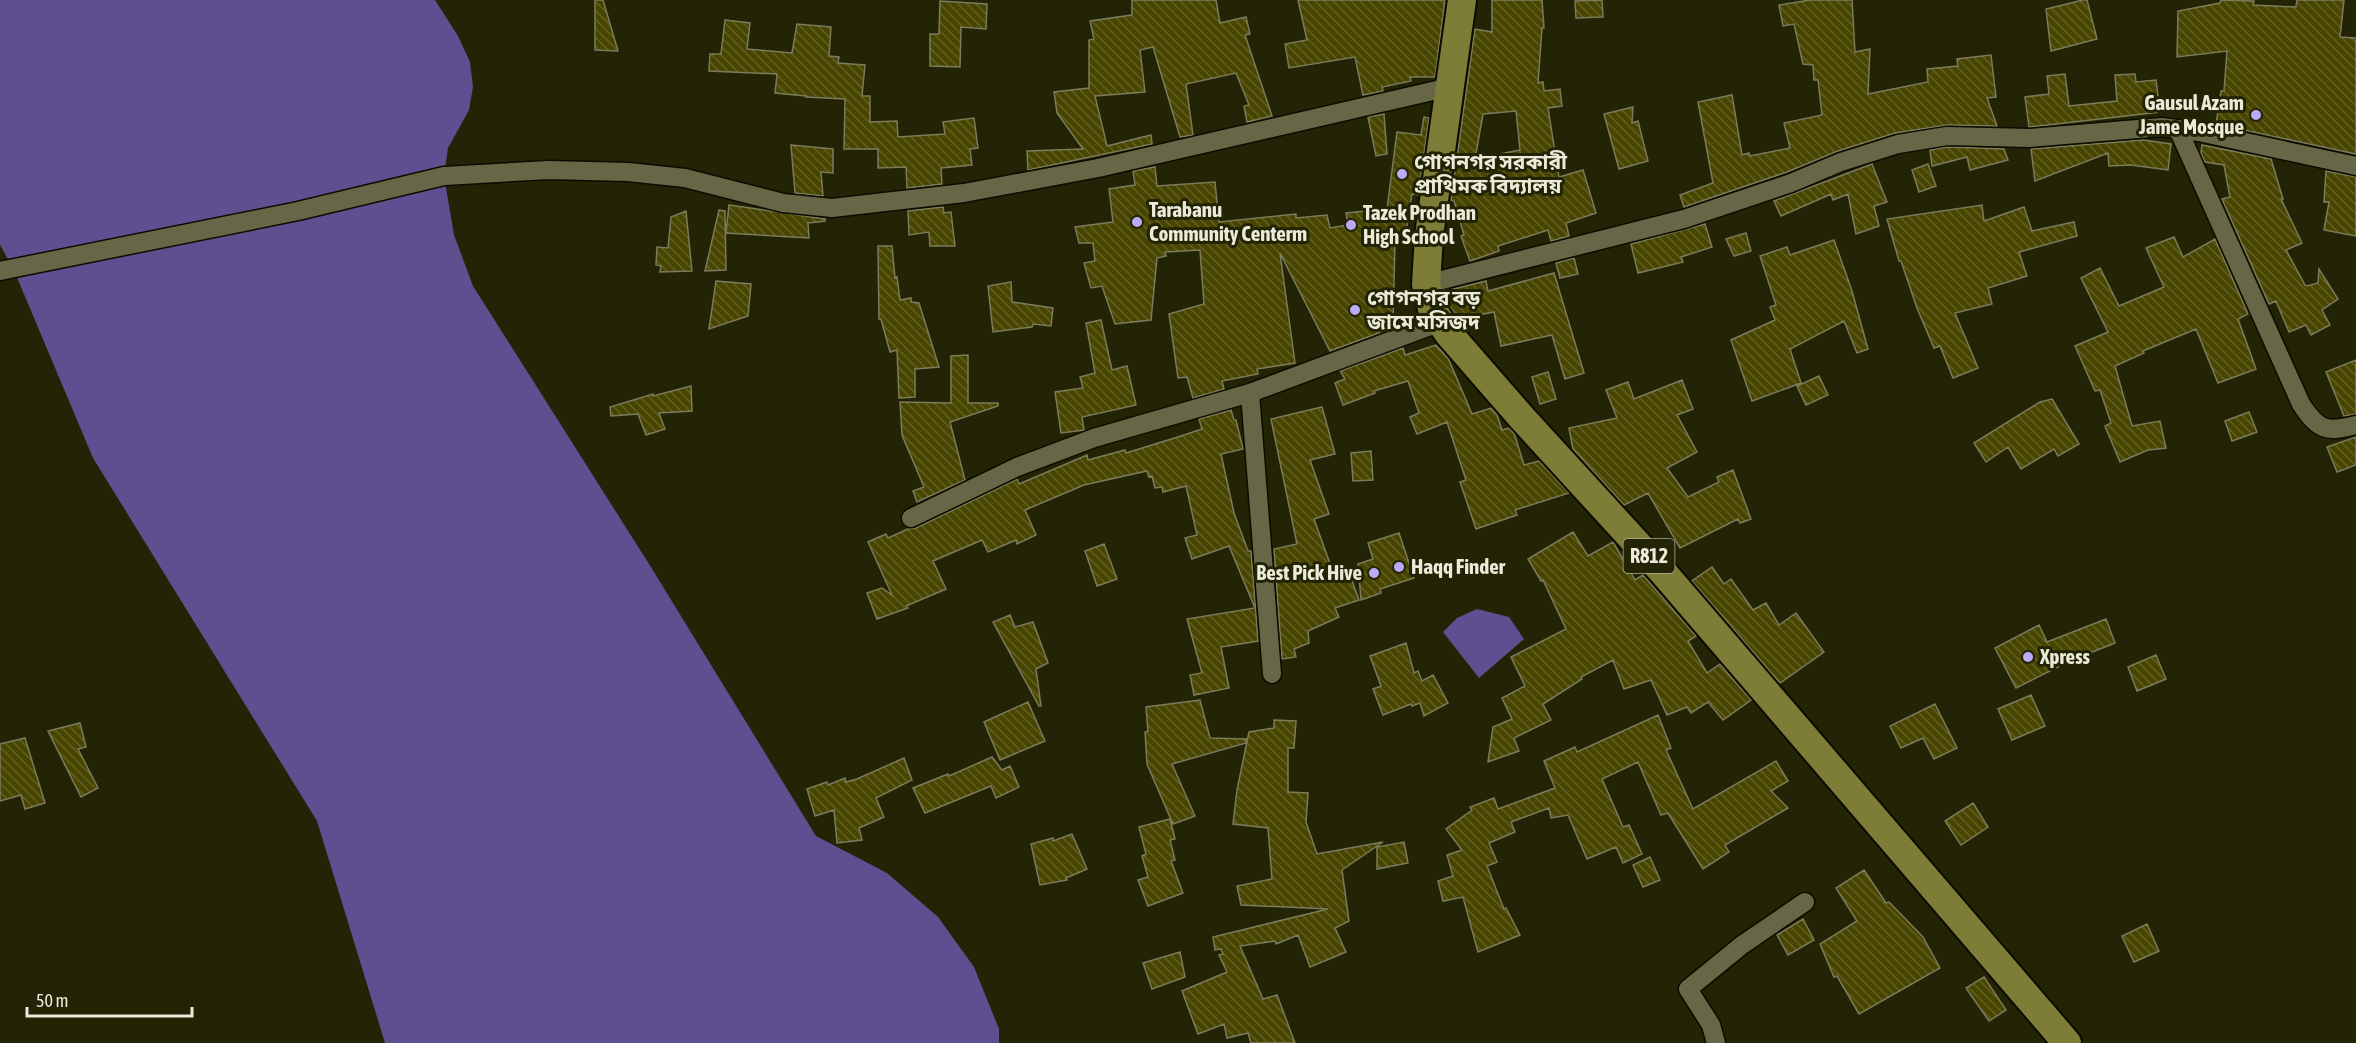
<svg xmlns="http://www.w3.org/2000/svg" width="2356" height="1043" font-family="'Asap Condensed','Noto Sans Bengali',sans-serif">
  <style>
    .water { fill: #604f90 }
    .building { fill: url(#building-back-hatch); stroke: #7c7c5c; stroke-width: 1.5; fill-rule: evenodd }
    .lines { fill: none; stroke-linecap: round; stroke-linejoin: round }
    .minor-casing { stroke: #0d0c00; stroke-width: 21 }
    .primary-casing { stroke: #0d0c00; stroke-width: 32 }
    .minor { stroke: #676747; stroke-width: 18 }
    .primary { stroke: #7e7d37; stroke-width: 28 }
    .poi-dot { fill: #bbaaf6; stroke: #232305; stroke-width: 2 }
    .labels { text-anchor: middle; stroke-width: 6; stroke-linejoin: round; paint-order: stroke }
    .shield { fill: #232305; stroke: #afaf9a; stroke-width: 1.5 }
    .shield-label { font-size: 20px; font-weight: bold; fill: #ebebda }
    .poi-label { font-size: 21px; font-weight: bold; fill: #ebebda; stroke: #232305; text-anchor: start }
  </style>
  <defs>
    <pattern id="building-back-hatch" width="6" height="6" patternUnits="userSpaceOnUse" patternTransform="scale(1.5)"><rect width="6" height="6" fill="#474500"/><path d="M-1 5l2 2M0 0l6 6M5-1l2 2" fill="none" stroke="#626025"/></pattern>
  </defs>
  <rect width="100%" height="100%" fill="#232305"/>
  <!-- water -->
  <path class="water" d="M0,0H435L458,36L470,62L473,87L469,110L448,148L444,176L454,235L473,286L649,564L816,836L887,873L938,917L974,967L999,1029V1043H385L317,821L93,458L13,268L0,245Z
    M1477,609L1509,617L1524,639L1479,678L1443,632L1457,618Z"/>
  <!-- building -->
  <path class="building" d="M595,0H603L618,51L595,50Z
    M1132,0H1216L1220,23L1246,17L1250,34L1245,35L1272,116L1247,122L1244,106L1249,105L1236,73L1186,84L1193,135L1180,137L1153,47L1140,50L1145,92L1095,96L1107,146L1151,135L1152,144L1028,170L1027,151L1083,149L1057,113L1054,92L1089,88V40L1094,39L1090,21L1132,15Z
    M1298,0H1445L1435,77H1410L1411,81L1382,87L1383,91L1363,95L1355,57L1289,68L1285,44L1307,40Z
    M1492,0H1542L1544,28H1542L1538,83L1543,82L1544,91L1560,89L1562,106L1548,108L1559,177L1583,170L1596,213L1566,223L1569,236L1551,241L1548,230L1498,246L1499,251L1470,261L1461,236L1464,235L1454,201L1451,200L1475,29L1492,32ZM1516,111L1520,150L1475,159L1483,114Z
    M1602,0L1603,17L1576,18L1575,1Z
    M1810,0H1852L1855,52L1870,49L1868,94L1928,82L1927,69L1958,66L1957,59L1991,55L1996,97L1987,98L1997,126L1947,125L1895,133L1838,151L1787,172L1684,207L1680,195L1713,183L1698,102L1732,95L1742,155L1749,153L1750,156L1790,148L1784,123L1822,115L1818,80H1814L1813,65L1803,64L1794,24L1783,26L1779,5Z
    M2083,0H2087L2097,39L2051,51L2046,9Z
    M2221,0L2254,1L2253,5L2296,7L2297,0H2344L2340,37L2356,38V154L2216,124L2221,91H2224L2227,51L2177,57L2178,11L2220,3Z
    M940,1L987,4L986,29L961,27L960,67L930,66V34H939Z
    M725,20L750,23L747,49L792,53L797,24L831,27L829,56L839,57L838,63L865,65L862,96H870V122L897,121L898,137L945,134L943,122L974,118L978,148L970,149L972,165L941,168L942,184L907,188L906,167L878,168V149H844L845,99L806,97V96L775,93L777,74L709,71L710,54H721Z
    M2065,74L2069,106L2117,101L2115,75L2135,74L2136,82L2156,80L2160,112L2029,127L2025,97L2049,94L2047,76Z
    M1633,107L1632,123L1638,121L1648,161L1619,169L1604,114Z
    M1384,114L1387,154L1376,156L1368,117Z
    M1424,117L1429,118L1418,195L1412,194L1404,244L1395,242L1393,322L1395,327L1330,351L1280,253L1295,363L1257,369L1258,374L1222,381L1224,389L1193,398L1187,377L1178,378L1169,314L1204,304L1200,250L1165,252L1166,256L1157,258L1151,320L1115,324L1102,286L1091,288L1084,263L1095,261L1093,243H1079L1075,227L1113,222L1109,189L1135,185L1133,171L1155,167L1157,186L1215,182L1219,222L1296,214V218L1327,215L1330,228L1348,225L1346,213L1387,209L1397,132L1421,135Z
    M2143,140L2171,144L2168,170L2131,165L2109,166L2108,153L2035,181L2031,149Z
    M791,145L833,149V173L821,172L823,196L795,193Z
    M2202,145L2271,159L2283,199H2281L2302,243L2286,250L2305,285L2307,286L2318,283L2319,269L2338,299L2322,310L2330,325L2311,335L2306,325L2289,332L2276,301L2269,304L2222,199L2230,197L2224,165L2205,162L2201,153Z
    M1948,147L2004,149L2008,160L1970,170L1967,157L1932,166L1930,150Z
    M1872,164L1887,202L1874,206L1879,226L1856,234L1848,194L1833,200L1831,194L1781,216L1774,201Z
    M1928,164L1936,186L1919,192L1912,170Z
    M2326,171L2356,177V236L2324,230L2329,202H2324Z
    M729,205L825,219V221L808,223L809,238L726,233Z
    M1982,205L1984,221L2024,207L2032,231L2074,222L2077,236L2019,252L2027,276L1988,288L1992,304L1955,313L1978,368L1953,378L1940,346L1934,348L1917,308L1901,261H1899L1887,219Z
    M943,207L944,213L951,212L955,246H930L929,232L909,235L908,211Z
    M719,210L725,211L726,270L705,271Z
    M686,211L692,271L660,272L661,266L656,265L657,247L668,248L671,217Z
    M1705,224L1712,247L1681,257L1683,262L1638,273L1631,244Z
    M1746,233L1751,251L1734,256L1726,239Z
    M2174,237L2183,257L2215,239L2248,314L2238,319L2256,369L2218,383L2196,329L2143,351L2144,353L2115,366L2132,426L2160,421L2166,448L2148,450L2120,462L2105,426L2111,423L2100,390L2095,391L2075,346L2108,332L2081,278L2100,268L2119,306L2164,287L2146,248Z
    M1834,240L1852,291L1868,349L1857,353L1844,321L1790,349L1801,383L1752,401L1731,340L1775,320L1770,307L1776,305L1760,256L1787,247L1790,255Z
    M878,246H892L895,278L897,277L900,300L911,298V302L919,303L939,367L915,369V397L899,398L897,350L890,352L881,319H879Z
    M1574,258L1578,274L1560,278L1556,263Z
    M1554,273L1584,373L1565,379L1552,335L1501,346L1494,312L1458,319L1447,302L1445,291L1486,281L1488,291Z
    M716,281L751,284L748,316L709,329Z
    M1011,282L1012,302L1053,308L1051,326L1033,324L1032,327L993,332L988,286Z
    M1101,320L1112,370L1127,366L1136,405L1082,417L1084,430L1061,433L1055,392L1083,388L1080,377L1095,373L1086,323Z
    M1436,345L1448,358L1472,414L1491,408L1497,415L1502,430L1509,428L1514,433L1524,465L1539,461L1569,493L1515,510L1517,515L1476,529L1460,482L1466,480L1447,422L1417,434L1410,417L1419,413L1408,381L1374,391L1375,393L1343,405L1335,383L1345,379L1340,371L1403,348L1405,355Z
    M968,355V403H998V406L950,422L965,480L917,502L913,491L924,487L902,435L900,402L951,403V356Z
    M2356,360V414L2344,416L2326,372Z
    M1548,372L1556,399L1540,404L1532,377Z
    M1819,376L1828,395L1806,405L1797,386Z
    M1682,380L1693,409L1677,415L1697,452L1667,468L1688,497L1719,482L1717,477L1733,470L1751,519L1740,523L1738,519L1680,548L1648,493L1624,505L1573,449L1569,428L1617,418L1606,390L1628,382L1634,399Z
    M691,386L692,411L659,413L665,429L646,435L638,414L611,416L610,407L653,394V396Z
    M2052,399L2079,444L2058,456L2054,449L2021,469L2008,447L1986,462L1974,443L2040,402Z
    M1322,407L1335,454L1310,460L1329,514L1314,519L1333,572L1347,567L1359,600L1335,608L1339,617L1308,631L1309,643L1294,649L1296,657L1282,659L1274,549L1297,544L1271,419Z
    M1231,410L1234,420H1236L1243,449L1221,454L1234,513L1248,551H1251L1258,641L1221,647L1229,688L1194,695L1190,675L1202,673L1187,619L1255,608L1229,546L1192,559L1185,538L1197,535L1186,486L1163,492L1162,487L1155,488L1152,476L1149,477L1147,471L1084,485L1025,510L1036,535L1017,544L1016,540L988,552L982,540L933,561L946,589L906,606L908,608L877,619L867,593L882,588L892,595L868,542L886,534L888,538L908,529L916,528L1017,479L1019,484L1087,455L1088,460L1125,450L1126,453L1181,436L1202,429L1199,419Z
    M2249,412L2257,432L2232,441L2225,421Z
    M2356,437V465L2337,472L2327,447Z
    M1371,451L1373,480L1353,481L1351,453Z
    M1573,532L1588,556L1613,542L1635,580L1643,575L1696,636L1688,641L1707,673L1720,664L1751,700L1723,720L1708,702L1691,713L1687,707L1667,715L1651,680L1624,689L1613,660L1581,677L1582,679L1543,704L1551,720L1514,738L1519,751L1488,762L1493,727L1512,719L1502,698L1525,686L1511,657L1566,629L1543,580L1541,581L1528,559Z
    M1399,533L1414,578L1380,589L1381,593L1361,600L1358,564L1373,559L1368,543Z
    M1104,544L1117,579L1097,586L1085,551Z
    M1712,567L1724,584L1731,579L1753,610L1766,603L1779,625L1796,613L1824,652L1780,683L1692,581Z
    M1010,615L1015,627L1033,622L1048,663L1036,669L1041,706H1039L993,622Z
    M2106,619L2115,643L2087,654L2086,653L2016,688L1995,648L2039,625L2047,642Z
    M1406,643L1414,673L1418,671L1422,681L1433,675L1448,703L1424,716L1420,703L1412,706L1411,704L1383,715L1373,689L1381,686L1370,656Z
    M2156,655L2166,679L2137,691L2128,667Z
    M2031,695L2045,726L2012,740L1998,709Z
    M1200,700L1210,738L1246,739V743L1172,764L1195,816L1173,824L1147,764L1145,732L1148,731L1146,707Z
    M1028,702L1045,741L1000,760L984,722Z
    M1935,704L1957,748L1934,759L1923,738L1901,748L1890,726Z
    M1658,715L1671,748L1666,750L1693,809L1776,761L1788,781L1771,791L1788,808L1725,845L1729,852L1703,869L1668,813L1661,815L1638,762L1602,779L1623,827L1629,825L1642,854L1623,863L1616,847L1587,859L1568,815L1551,818L1549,808L1511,822L1515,832L1489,843L1497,862L1487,866L1504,909L1506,908L1520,935L1478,952L1463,897L1443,901L1438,881L1453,876L1447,855L1462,850L1446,829L1472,810L1470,807L1494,798L1498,809L1555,788L1544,761L1575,747L1577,752Z
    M1274,720L1296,721L1294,748H1288V792L1308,793L1306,822L1317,854L1383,842L1342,870L1349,921L1335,928L1346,952L1310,967L1298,935L1276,944L1275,941L1240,946L1263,999L1277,995L1295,1043H1251L1248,1033L1227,1038L1224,1024L1198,1034L1182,991L1227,972L1219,955L1223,954L1221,949L1215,950L1213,937L1328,909L1241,905L1237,886L1272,879L1268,828L1233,824L1237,790L1249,732L1274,728Z
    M80,723L86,747L78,749L98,788L81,797L48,731Z
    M25,738L45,803L25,809L21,795L0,801V744Z
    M992,757L1002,770L1010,766L1019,787L996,798L991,786L925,813L913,788L948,774L949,776Z
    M904,758L912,780L876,798L884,817L859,828L862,840L837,843L834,810L815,816L807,789L827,782L828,785L845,778L846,782L857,779Z
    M1973,803L1988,827L1961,845L1945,821Z
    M1170,819L1175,839L1170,840L1175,860L1171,861L1183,893L1148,906L1138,880L1148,877L1142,856L1146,854L1139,827Z
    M1072,834L1087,869L1066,878L1067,880L1040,885L1031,844L1053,838V841Z
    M1404,842L1408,863L1377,869V847Z
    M1650,857L1660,880L1643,887L1633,865Z
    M1864,870L1886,903L1889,902L1923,937L1940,968L1859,1014L1837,976L1834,977L1820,944L1857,921L1836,888Z
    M1803,919L1814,940L1788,955L1777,935Z
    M2147,924L2159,951L2134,962L2122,936Z
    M1180,952L1185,977L1152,989L1143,963Z
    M1984,977L2006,1010L1989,1021L1966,988Z"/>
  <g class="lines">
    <!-- minor casing -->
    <g class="minor-casing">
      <path id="minor" d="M2178,129L2301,404C2318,430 2326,433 2356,425
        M0,271L298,211L444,176L549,170L628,172L685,178L783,203L832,208L964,193L1098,168L1450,87
        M1426,284L1684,219L1791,183L1841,162L1898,144L1947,136L2030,138L2162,127L2199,132L2356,166
        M1250,393L1272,674
        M911,518L1017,467L1094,438L1250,393L1441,322
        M1716,1043L1711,1025L1688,989L1742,945L1805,902"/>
    </g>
    <!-- primary casing -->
    <g class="primary-casing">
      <path id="primary" d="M1462,0L1429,236L1426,284L1432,309L1448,333L1522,418L1662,571L2067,1043"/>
    </g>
    <!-- minor -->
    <use href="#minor" class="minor"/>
    <!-- primary -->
    <use href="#primary" class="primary"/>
  </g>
  <!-- markers -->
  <g class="poi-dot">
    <circle cx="2256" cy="115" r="6"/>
    <circle cx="1402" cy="174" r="6"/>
    <circle cx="1137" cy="222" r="6"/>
    <circle cx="1351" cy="225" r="6"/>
    <circle cx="1355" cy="310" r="6"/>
    <circle cx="1399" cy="567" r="6"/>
    <circle cx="1374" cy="573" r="6"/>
    <circle cx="2028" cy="657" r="6"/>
  </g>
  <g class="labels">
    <!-- shield labels -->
    <rect class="shield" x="1623.5" y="539" width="51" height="34" rx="4.5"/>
    <g class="shield-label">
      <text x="1649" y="563">R812</text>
    </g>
    <!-- poi labels -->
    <g class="poi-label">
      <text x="2244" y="110" text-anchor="end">Gausul Azam<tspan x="2244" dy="24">Jame Mosque</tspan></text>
      <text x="1414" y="169">গোগনগর সরকারী<tspan x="1414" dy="24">প্রাথিমক বিদ্যালয়</tspan></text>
      <text x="1149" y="217">Tarabanu<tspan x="1149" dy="24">Community Centerm</tspan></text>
      <text x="1363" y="220">Tazek Prodhan<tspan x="1363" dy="24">High School</tspan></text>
      <text x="1367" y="305">গোগনগর বড়<tspan x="1367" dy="24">জামে মসিজদ</tspan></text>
      <text x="1411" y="574">Haqq Finder</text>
      <text x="1362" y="580" text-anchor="end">Best Pick Hive</text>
      <text x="2040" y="664">Xpress</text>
    </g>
  </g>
  <!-- scale -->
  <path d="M27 1007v9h165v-9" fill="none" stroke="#ebebda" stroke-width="3"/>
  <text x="36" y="1007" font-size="18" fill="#ebebda" stroke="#232305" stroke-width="4.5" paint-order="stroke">50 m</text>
</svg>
